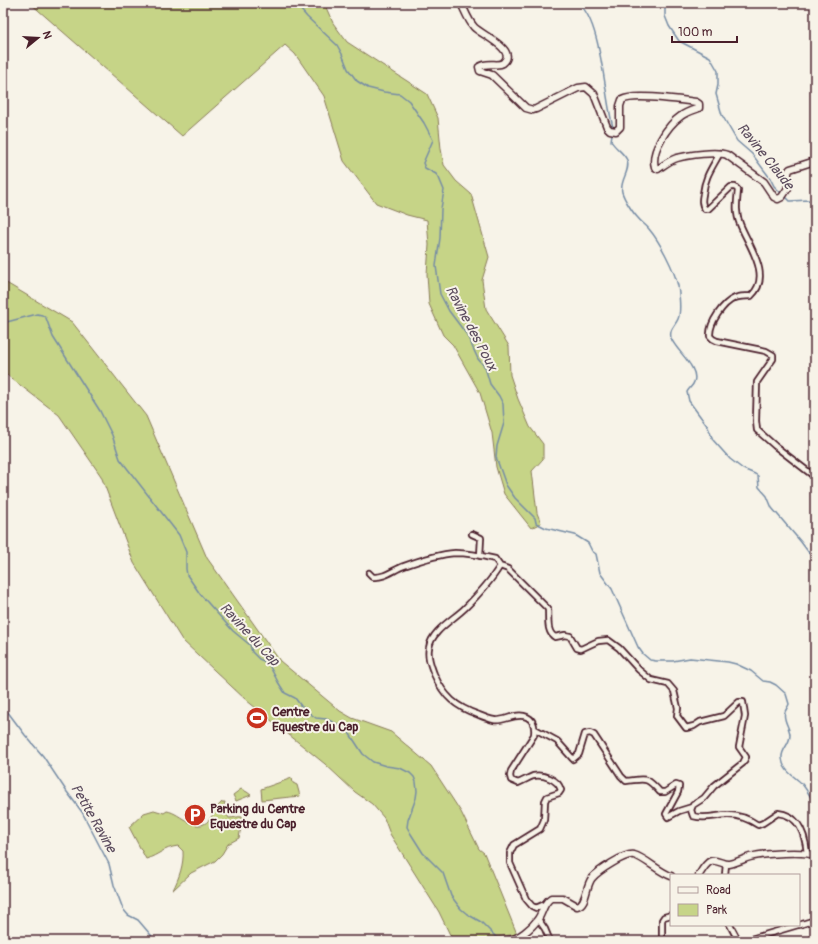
<svg xmlns="http://www.w3.org/2000/svg" width="818" height="944" font-family="Pangolin,sans-serif">
  <style>
    .green { fill: #c6d487; stroke: #887a59 }
    .lines { fill: none; stroke-linecap: round; stroke-linejoin: round }
    .stream { stroke: #768ca5; stroke-width: 1.5 }
    .street-casing { stroke: #4a1f2b; stroke-width: 8 }
    .secondary-casing { stroke: #4a1f2b; stroke-width: 9 }
    .street { stroke: #f7f3e8; stroke-width: 4.5 }
    .secondary { stroke: #f7f3e8; stroke-width: 6 }
    .labels { text-anchor: middle; stroke-width: 4; stroke-linejoin: round; paint-order: stroke }
    .poi-label { font-size: 13px; font-weight: bold; fill: #4a1f2b; stroke: #f7f3e8; text-anchor: start }
    .water-label { font-size: 14px; font-style: italic; fill: #5c4c5e; stroke: #f7f3e8 }
  </style>
  <rect width="100%" height="100%" fill="#f7f3e8"/>
  <filter id="ink" filterUnits="userSpaceOnUse"><feTurbulence type="fractalNoise" baseFrequency=".025" numOctaves="2"/><feDisplacementMap in="SourceGraphic" scale="8" xChannelSelector="R" yChannelSelector="G"/><feConvolveMatrix kernelMatrix="1 2 1 2 8 2 1 2 1" color-interpolation-filters="sRGB"/></filter>
  <g filter="url(#ink)">
    <!-- green -->
    <path class="green" d="M30,3H324L333,23L347,42L427,94L438,118L441,149L444,165L456,181L471,194L489,257L482,280L486,309L509,346L510,375L518,399L530,427L543,444V459L532,471L537,513L541,523L531,528L504,494L496,467L492,433L480,393L453,345L443,335L429,304L427,274L429,245L427,220L407,215L376,203L344,161L324,96L295,54L285,45L182,136Z
      M3,281L72,322L146,416L207,558L280,661L340,711L352,718L391,732L431,766L461,812L479,849L484,853L517,934L469,941H453L439,912L390,834L384,818L372,804L355,792L325,764L246,700L182,640L134,563L101,476L59,415L3,372Z
      M292,778L293,783L297,785L300,796L262,800L261,789Z
      M241,789L247,792L251,795L236,801L233,795Z
      M222,802H225L223,809L229,818C234,818 238,816 242,817C243,824 240,830 239,838L228,844L222,854L215,861L191,873L173,890C179,878 184,864 183,851L178,846C163,848 159,855 146,859L129,827L144,813L154,810L164,813L167,811C181,813 196,835 209,820C214,814 216,807 222,802Z"/>
    <g class="lines">
      <!-- stream -->
      <path class="stream" d="M295,3L307,17L337,45L342,54L348,69L357,81L368,88L384,92L400,94L409,101L424,123L433,140L423,163L425,168L436,174L439,178L444,190L441,209L440,238L436,266L440,294L449,311L470,339L472,346L478,359L485,367L490,384L499,396L503,404L504,423L497,446L496,457L506,485L515,498L535,518L536,523L546,528L575,535L588,543L592,551L596,554L600,573L612,589L638,647L643,654L650,660L656,661H673L690,658L728,662L736,664L751,671L763,681L770,682L776,685L786,694L789,704C788,707 786,709 785,712C782,719 790,728 790,735C790,745 781,749 782,758C783,772 795,776 802,784C808,791 811,798 815,805
        M578,3C602,21 604,96 613,127
        M665,3V16L669,26L679,41L710,57L718,71V85L716,94L722,115L737,141L752,154L770,178L774,186L782,194
        M612,134L611,141C615,148 624,153 627,160C631,171 619,181 622,192C624,199 633,213 638,218C641,222 646,225 649,229C660,242 674,269 678,286C679,293 681,312 678,319C675,326 669,329 671,338C675,350 700,368 694,382C693,386 689,388 687,392L689,401L708,427L713,440L730,459L743,469L755,474L758,476L759,487L767,496L772,508L801,542L815,561
        M785,196L790,201L809,200L815,206
        M3,323L37,314L42,315L46,318L53,337L100,411L112,435L120,459L179,535L186,552V569L187,575L200,594L233,631L250,645L252,652L259,659L268,663L278,682L285,693L295,698L301,706L312,715L316,718L326,719L346,728L363,754L373,762L386,766L400,768L410,773L414,777L416,782L417,791L416,798L408,820L407,827L411,834L423,853L443,873L451,896L461,909L467,914L481,922L500,941
        M3,708L7,711L25,735L43,756L67,792L82,812L109,864L114,885L123,909L128,915L138,920L156,941"/>
      <!-- street casing -->
      <g class="street-casing">
        <path id="street" d="M720,153C712,168 705,176 703,194C702,199 701,204 705,209H708L731,187H735L738,190C737,201 735,213 740,224C748,245 773,276 751,296C746,296 740,296 735,298C723,303 709,323 710,336L713,339L717,341L766,351L773,355V359L757,382L756,421L757,430L775,446L815,477
          M472,534L481,538L480,556
          M500,566L508,569L548,609C549,618 546,632 555,637L565,635L570,636L577,648L581,649L598,641L608,640L619,648L639,670L651,680L668,684L674,691L678,708L677,716L686,728L694,726L700,722L724,716L739,702H743L745,716L739,747L746,757L743,763L714,786L704,798L693,805L691,810L693,816C706,820 716,815 728,815C739,815 749,819 758,825L763,823L778,813C799,815 805,834 807,853
          M369,573L373,577C385,578 393,570 404,566C418,561 441,554 455,553C469,553 483,556 495,559L500,566C491,581 477,596 465,608C454,619 431,631 429,648C427,657 431,666 434,674C444,697 456,707 479,715C484,717 489,719 494,720C504,722 516,712 527,717C534,720 535,728 534,735L511,771L510,776L511,780L518,783C523,781 528,778 533,776C543,774 558,779 561,790L559,793L547,797L545,801L544,820L540,829L514,845L510,853V863L526,899L532,906L536,908L545,904
          M535,729L557,741L573,759L579,754L585,734L590,733L594,735L621,776L626,781C646,779 646,776 660,792H665L676,785L679,786L678,792L666,814L668,817L679,811L692,807
          M725,875L726,864
          M538,919L545,929L550,941
          M730,925L738,940L740,941
          M799,925L815,920
          M662,941V920L664,917L671,915
          M744,941L798,925"/>
      </g>
      <!-- secondary casing -->
      <g class="secondary-casing">
        <path id="secondary" d="M461,3C465,11 468,20 474,27C480,34 519,50 503,63C497,67 489,61 479,67L480,71L492,75L526,108L533,110L536,109L578,88L586,87L594,94L607,127L610,130L616,131L620,127V106L622,100C634,93 680,100 696,102L699,104V108C693,110 686,112 681,116C668,125 650,151 655,167L658,169C664,165 670,160 677,158C688,155 717,151 727,155L764,182L774,197L778,199L782,197L788,188V172L790,169L815,161
          M699,875C702,870 706,863 711,861C717,859 723,865 729,864C736,863 743,859 750,857C762,854 806,850 815,856
          M508,941C519,938 531,929 538,919C543,912 543,903 551,898H563L577,906C587,904 585,887 592,878C598,871 625,853 634,855C645,858 659,872 671,876"/>
      </g>
      <!-- street -->
      <use href="#street" class="street"/>
      <!-- secondary -->
      <use href="#secondary" class="secondary"/>
    </g>
  </g>
  <!-- icons -->
  <defs>
    <g id="stadium-disc" transform="scale(1.15)"><circle r="9.5" fill="#c8321e" stroke="#f7f3e8"/><path d="M0-5a6.5 5 0 1 0 0 10a6.5 5 0 1 0 0-10ZM-3.5-1.8h7v3.6h-7Z" fill="#fff"/></g>
    <g id="parking-disc" transform="scale(1.15)"><circle r="9.5" fill="#c8321e" stroke="#f7f3e8"/><path d="M-3.5-5.5H1a3.5 3.5 0 0 1 0 7H-1V5.5H-3.5ZM-1-3.4V-.6H.8a1.4 1.4 0 0 0 0-2.8Z" fill="#fff"/></g>
  </defs>
  <g fill-rule="evenodd">
    <use href="#stadium-disc" x="257" y="718"/>
    <use href="#parking-disc" x="195" y="815"/>
  </g>
  <g class="labels">
    <!-- poi labels -->
    <g class="poi-label">
      <text x="272" y="716">Centre<tspan x="272" dy="15">Equestre du Cap</tspan></text>
      <text x="210" y="813">Parking du Centre<tspan x="210" dy="15">Equestre du Cap</tspan></text>
    </g>
    <!-- water labels -->
    <g class="water-label">
      <text transform="translate(766 156) rotate(51)" y="5">Ravine Claude</text>
      <text transform="translate(472 328) rotate(62)" y="5">Ravine des Poux</text>
      <text transform="translate(250 634) rotate(47)" y="5">Ravine du Cap</text>
      <text transform="translate(94 818) rotate(60)" y="5">Petite Ravine</text>
    </g>
  </g>
  <!-- margin -->
  <rect width="818" height="944" fill="none" stroke="#f7f3e8" stroke-width="16"/>
  <rect x="8" y="8" width="802" height="928" fill="none" stroke="#4a1f2b" stroke-width="1.5" filter="url(#ink)"/>
  <!-- legend -->
  <rect x="670" y="874" width="130" height="52" fill="#f7f3e8" stroke="#b29e9c"/>
  <rect x="678" y="887" width="20" height="6" fill="#f7f3e8" stroke="#b29e9c"/>
  <text x="706" y="894" font-size="12" fill="#4a1f2b">Road</text>
  <rect x="678" y="904" width="20" height="12" fill="#c6d487" stroke="#b29e9c"/>
  <text x="706" y="914" font-size="12" fill="#4a1f2b">Park</text>
  <!-- north arrow -->
  <g transform="translate(38 38) rotate(72)" stroke="#f7f3e8" stroke-width="3" paint-order="stroke">
  <path d="M0-3L7 15L0 10L-7 15Z" fill="#4a1f2b"/>
  <text y="-6" font-size="11" font-weight="bold" text-anchor="middle" fill="#4a1f2b">N</text>
  </g>
  <!-- scale -->
  <path d="M672 36v6h65v-6" fill="none" stroke="#4a1f2b" stroke-width="2"/>
  <text x="678" y="36" font-size="12" fill="#4a1f2b" stroke="#f7f3e8" stroke-width="3" paint-order="stroke">100 m</text>
</svg>
